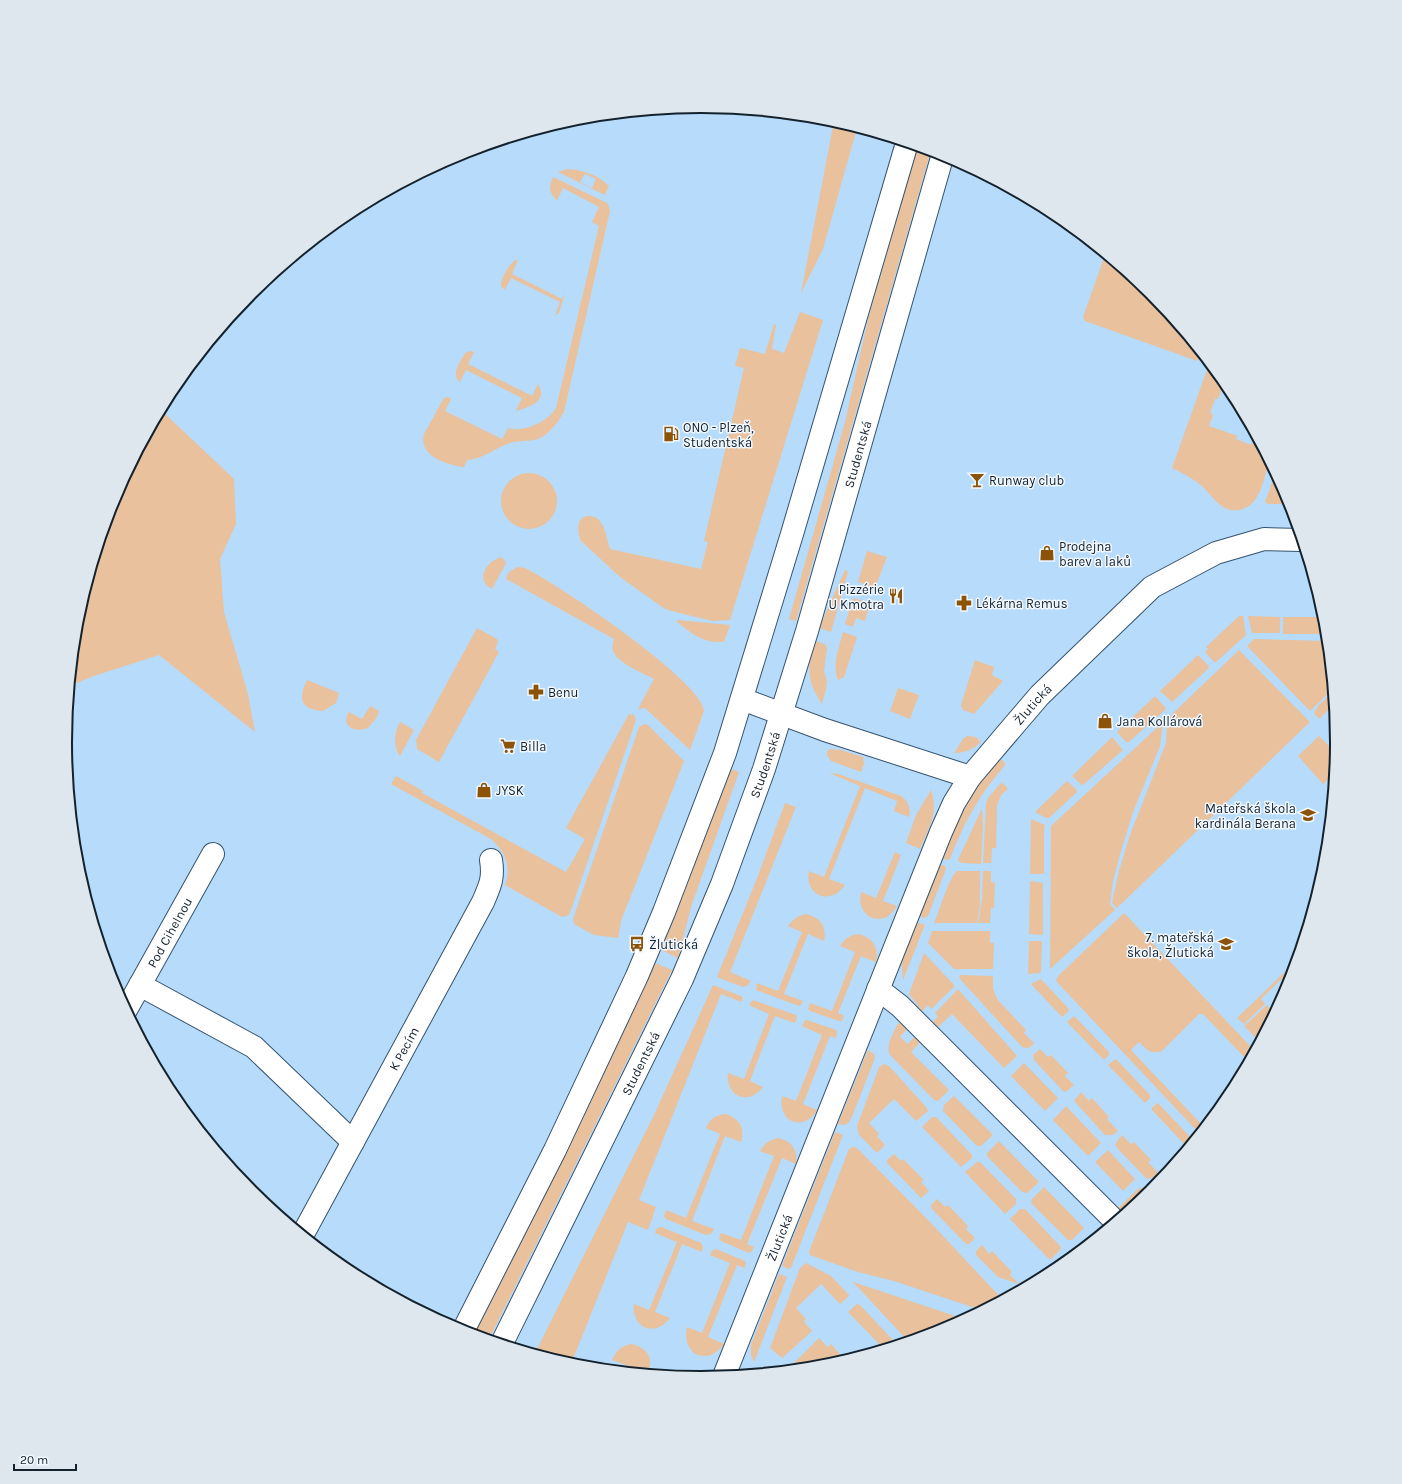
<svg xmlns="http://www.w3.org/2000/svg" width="1402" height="1484" font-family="Karla,sans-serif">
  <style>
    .green { fill: #e9c19c; fill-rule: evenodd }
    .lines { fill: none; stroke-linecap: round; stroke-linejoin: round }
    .minor-casing { stroke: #34536e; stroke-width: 24 }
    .major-casing { stroke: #34536e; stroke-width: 24 }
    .minor { stroke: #fff; stroke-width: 22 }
    .major { stroke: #fff; stroke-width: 22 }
    .labels { text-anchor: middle; stroke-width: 3; stroke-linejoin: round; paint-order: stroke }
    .poi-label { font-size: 13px; fill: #14222d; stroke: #f1f8ff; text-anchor: start }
    .street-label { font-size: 13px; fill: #14222d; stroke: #f1f8ff }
    .rim { fill: none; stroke: #14222d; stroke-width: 2 }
  </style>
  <rect width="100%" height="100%" fill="#b7dbfa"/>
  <!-- green -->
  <path class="green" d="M834,121L857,128L823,249L801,293Z
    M918,146L931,150L796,621L789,619L845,422L870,311Z
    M568,169C583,170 598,175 609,186L605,195L558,172ZM585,174L596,179L592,188L580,182Z
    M553,177L605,202L608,204L610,211L564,412C558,422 549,435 538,439C528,442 517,440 507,444C494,449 483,459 467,460L464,467C447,465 418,456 424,434L444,398L448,397L451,399L445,411L502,439L508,428C523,433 548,422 556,408L599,226L592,222L599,207L563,188L557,200C548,192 549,187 553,177Z
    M1105,255L1151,292L1200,352L1197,361L1085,321L1083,317Z
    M516,260H518L512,274L562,299L565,293L559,313L555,315L560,302L511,278L505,290C504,289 501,287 501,285C500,280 511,261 516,260Z
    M800,312L823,320L730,620L713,621L683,614L665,609L620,577L581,541C577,532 576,516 589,516C592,516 596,517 598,519C605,525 607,540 610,549L701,569L708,542L704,541L744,368L735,366L740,348L765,354L774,324L776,325L772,349L784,353Z
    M471,351L474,352L468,364L532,396L538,384C549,402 528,407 516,411L522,398L466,370L460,382C450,375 461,361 465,353Z
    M1209,364L1225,382L1218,399H1215L1210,413L1213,415L1209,426L1238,436L1236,439L1251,445L1253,441L1259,443L1269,463C1265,474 1263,487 1257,497C1250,510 1232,515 1220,505C1214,500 1209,493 1203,487C1194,479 1183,473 1172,468Z
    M161,410L234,479L236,524L220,559L224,612L248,694L255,732L159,655L91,677L70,686L75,644L89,586L87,585L114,498Z
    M501 501a28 28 0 1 1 56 0a28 28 0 1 1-56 0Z
    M1275,474L1290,504H1268L1265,502Z
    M867,551L887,557L875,588L858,582Z
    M502,557L506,563L492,589C474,580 487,560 502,557Z
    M517,567L525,568C535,573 545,579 554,585C581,601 703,684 704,711L690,750L645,708L638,709L654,679C643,673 617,663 613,651C612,646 613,643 614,639L506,579L508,573Z
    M845,570L848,572L847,576L831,632L819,628Z
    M853,598L870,603L865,621L856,618L853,627L845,624Z
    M1239,616H1243L1246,635L1216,662H1214L1205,652L1208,649L1206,647Z
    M1248,616L1280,617V633H1252Z
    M1283,617H1325L1326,634H1284L1283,633Z
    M677,620L730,625L724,642C702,643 693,634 677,622Z
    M477,628L497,639L498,642L495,649L499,652L439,762L417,749L416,740Z
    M843,632L857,637L844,677L838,680C832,664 839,648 843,632Z
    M1254,639L1327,641L1332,690L1310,711L1247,646Z
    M815,641L825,644L827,648L824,671L827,681L826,689L822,704C806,680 807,667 815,641Z
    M1239,650L1310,722L1117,908L1112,903L1119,871L1130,835L1166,743L1167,719Z
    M1198,655L1209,666L1208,669L1172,702L1160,691Z
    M975,660L994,667L992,675L1003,681L974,714L963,710L961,705Z
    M307,680L339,693L336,703L323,711C300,710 298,698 307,680Z
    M898,688L919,695L910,719L890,711Z
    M1332,693L1333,705L1319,719L1314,713L1319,705Z
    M1155,696L1165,707L1166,709L1129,742H1126L1117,732Z
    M370,706L379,711L377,717L368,728C355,733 340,727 349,712L362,719Z
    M629,714L634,715L636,720L570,913L567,916L562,917L505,885C512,866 505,852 491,839L391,784L396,776L423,791L422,793L566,872L585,839L566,828Z
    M400,722L414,730L400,756C393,746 394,733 400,722Z
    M1163,722L1160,746L1133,812L1119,858L1113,881L1110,904L1115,910L1050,969L1051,826Z
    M644,724L648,725L684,761L621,921L618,938L594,935L574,924L573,919L639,727Z
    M967,736L976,737L981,742C973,749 966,753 954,753L963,739Z
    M1319,736L1336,753L1334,775L1323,784L1298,756Z
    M1112,737L1123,750L1083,785H1082L1072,776Z
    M828,749L841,750L863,757L864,764L861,772L831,761L827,755Z
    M999,757L1004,762L1005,765C978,797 965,821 950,859L947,860L941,858L954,824L972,792Z
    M731,769L739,772L692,904L678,958L661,950Z
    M829,773L838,774L901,796C908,801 911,808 909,817L894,811L897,801L865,788L829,879L845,885C831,906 804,896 809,871L824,877L860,786Z
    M1067,781L1077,790V792L1049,818H1046L1035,812Z
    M1003,783L1008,789L1001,795L997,805L996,848H992L991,863H983L986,804L988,798L1000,784Z
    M931,790C939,813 929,827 920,849L906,843L916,815Z
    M785,803L796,807L730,972L751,981L748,985L743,987L717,977L756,881Z
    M982,808L983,825L981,864L961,863L958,860Z
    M1031,819L1045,825L1044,830V872L1043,874H1030Z
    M895,852L901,855L883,901L897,906C884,930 855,918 861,892L876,898Z
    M939,864L945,866L946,869L928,916L924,918L918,916Z
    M957,871H980V905L977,923H934C939,912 949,877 957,871Z
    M983,871H991V882L995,883L994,908H991L990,923H978L982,899Z
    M1030,881L1043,883V934L1042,935L1029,934Z
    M1124,913L1254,1050L1248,1061L1203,1014H1199L1162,1051C1151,1055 1146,1049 1139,1042L1131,1050L1204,1127L1199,1133L1056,981L1058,976Z
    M806,914C820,917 827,926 824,941L808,934L784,994L803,1001L801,1005L799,1006L756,990L757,983L778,991L802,932L788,926C793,919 797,916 806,914Z
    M916,922L925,925L903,980L901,959Z
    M932,931H990V943H994L993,969H954L928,943Z
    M859,934C873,938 879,947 876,962L861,956L838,1013L844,1016L842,1021H839L810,1011L808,1009L810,1003L832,1011L855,952L840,946C845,938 850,935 859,934Z
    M1029,941H1041L1042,943L1041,971L1040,973L1028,974Z
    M924,953L955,986L931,1009L928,1005L922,1011L909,994Z
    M1296,961L1294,967L1261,999L1265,1004L1244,1024L1237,1018Z
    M655,963L672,970L489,1339L474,1334L587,1110Z
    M961,975L993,976V989L997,999L1026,1030L1024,1033L1034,1043C1030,1048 1028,1049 1022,1047L960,979L959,977Z
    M1041,979L1069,1009L1068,1012L1062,1017L1031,984Z
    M713,985L743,997L741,1002L721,994L639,1200L656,1207L648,1230L628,1222L571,1364L535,1353L654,1115Z
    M958,989L1017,1056L1004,1068L952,1014L938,1027L933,1022L938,1016L935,1013Z
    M753,1000L796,1015L797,1018L795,1023L775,1016L750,1081L763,1087C749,1106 725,1097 728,1073L744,1079L769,1014L749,1005Z
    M1267,1005L1274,1013L1259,1041L1244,1026Z
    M1074,1016L1109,1052V1055L1104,1060L1067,1022Z
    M805,1020H807L836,1030L837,1032L836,1038L830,1036L803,1104L817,1110C804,1133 777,1122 782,1096L796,1101L822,1035L802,1026Z
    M898,1023L909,1026L900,1037L908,1044L918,1033L924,1038L911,1052L949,1090L938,1101L934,1100L890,1055C885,1045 894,1032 898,1023Z
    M1040,1049L1048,1057L1051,1055L1068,1073L1065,1076L1074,1085L1067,1091L1064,1092L1061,1089L1034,1060L1033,1055Z
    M868,1050L874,1054L875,1058L852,1117L849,1122L845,1125L838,1124Z
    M1115,1059L1117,1060L1150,1095V1098L1145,1103L1108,1065Z
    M1024,1063L1058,1098L1045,1111L1011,1076Z
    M884,1064L889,1066L927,1108L928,1111L916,1121L894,1099L869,1123L879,1134L877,1136L885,1145L877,1153L859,1135L857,1126L879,1067Z
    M1081,1092L1089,1101L1092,1098L1109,1117L1107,1119L1118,1131L1113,1135H1105L1076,1103L1074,1101Z
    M954,1096L993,1135L981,1146H977L943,1111L944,1105Z
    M1157,1103L1159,1104L1192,1139V1141L1187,1147L1151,1109Z
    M1066,1106L1101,1143L1088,1156L1053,1120Z
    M726,1114C740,1119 745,1128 741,1142L725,1136L692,1221L714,1229L711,1234L706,1235L666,1219L664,1216L666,1210L686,1218L720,1134L706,1128C710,1119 715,1115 726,1114Z
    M932,1117H936L972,1155V1158L961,1167L922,1127Z
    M835,1132L843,1135L791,1268L789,1269L782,1266Z
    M1122,1135L1131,1144L1134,1142L1151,1160L1148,1162L1158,1173L1154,1177L1147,1179L1144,1176L1117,1148L1115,1144Z
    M778,1138C792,1141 798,1150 796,1164L782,1158L747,1244L754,1247L752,1251L749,1253L721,1241L719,1238L721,1233L741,1240L774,1156L760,1151C765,1143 769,1140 778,1138Z
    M999,1141L1039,1182L1027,1193L1022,1192L987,1156V1153Z
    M853,1147L857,1148L930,1222L1002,1299L981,1310L894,1281L858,1272L810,1255L809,1252L849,1149Z
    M1108,1150L1135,1179L1123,1191L1095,1162Z
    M894,1154L901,1161L903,1159L924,1180L921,1182L929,1191L921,1198L887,1163V1160Z
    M977,1162H980L1016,1199V1204L1005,1214L965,1172Z
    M1044,1187L1084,1228L1072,1240H1068L1031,1203L1032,1199Z
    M1139,1188L1146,1189L1150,1193L1122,1215L1118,1211V1208Z
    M937,1199L945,1207L948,1205L968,1226L966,1229L975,1238L969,1244H966L932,1209L931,1205Z
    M1020,1209H1025L1061,1247L1060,1250L1050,1260L1010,1219Z
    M1103,1224L1107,1228L1084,1247H1080Z
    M661,1227L701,1243L703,1247L702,1252L682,1244L655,1312L670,1318C655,1338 631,1328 634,1304L649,1310L677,1242L655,1233L657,1228Z
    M982,1245L989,1254L992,1251L1012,1272L1010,1275L1019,1284L998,1277L976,1255V1251Z
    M716,1249L745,1261L746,1264L745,1268L737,1265L708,1337L724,1344C708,1367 681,1355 687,1327L702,1333L730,1263L710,1255L713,1250Z
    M806,1263L831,1276L849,1295L848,1297L840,1304L821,1284L796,1308L806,1319L804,1322L812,1331L782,1358L770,1348L800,1268Z
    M779,1274L787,1277L754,1362L751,1355V1345Z
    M853,1282L964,1319L944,1330L908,1341Z
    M857,1304L860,1305L892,1339L891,1343L888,1347L883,1348L848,1312Z
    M819,1338L828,1347L831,1344L845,1360L825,1366L793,1368L794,1363Z
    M630,1344C645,1346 655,1357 648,1373L632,1368L630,1371L624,1370L626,1365L612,1360C616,1351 620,1347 630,1344Z
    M684,1370L692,1372L700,1378L670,1375L677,1371Z"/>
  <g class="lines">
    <!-- minor casing -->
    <g class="minor-casing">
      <g id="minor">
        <path d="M742,699L825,730L970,777"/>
        <path d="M140,985L254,1047L353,1142"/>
        <path d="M878,989L900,1006L1115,1221"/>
        <path id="s1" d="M126,1010L213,854"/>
        <path id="s2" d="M303,1234L483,902C490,886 494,878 491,860"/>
        <path id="s3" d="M724,1376L941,832L954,803L970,777L1016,723L1040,695L1152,587L1216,553L1264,539L1301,540"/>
      </g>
    </g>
    <!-- major casing -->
    <g class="major-casing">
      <g id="major">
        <path d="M463,1331L555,1150L637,976L664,912L725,753L792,534L907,143"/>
        <path id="s4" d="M502,1343L682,979L722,884L764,769L807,631L943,154"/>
      </g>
    </g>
    <!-- minor -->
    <use href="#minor" class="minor"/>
    <!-- major -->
    <use href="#major" class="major"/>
  </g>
  <!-- icons -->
  <defs>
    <g id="fuel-bare" transform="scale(1.2)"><path d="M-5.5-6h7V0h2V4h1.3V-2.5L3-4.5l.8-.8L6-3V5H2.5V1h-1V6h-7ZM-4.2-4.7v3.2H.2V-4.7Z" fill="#8b5208" stroke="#f1f8ff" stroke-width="2.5" paint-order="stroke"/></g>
    <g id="bar-bare" transform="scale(1.2)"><path d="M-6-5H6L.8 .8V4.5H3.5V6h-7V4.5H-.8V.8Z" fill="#8b5208" stroke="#f1f8ff" stroke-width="2.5" paint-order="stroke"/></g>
    <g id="shop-bare" transform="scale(1.2)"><path d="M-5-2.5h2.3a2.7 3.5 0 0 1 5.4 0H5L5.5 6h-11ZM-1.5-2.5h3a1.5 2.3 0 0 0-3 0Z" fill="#8b5208" stroke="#f1f8ff" stroke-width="2.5" paint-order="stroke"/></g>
    <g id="restaurant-bare" transform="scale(1.2)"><path d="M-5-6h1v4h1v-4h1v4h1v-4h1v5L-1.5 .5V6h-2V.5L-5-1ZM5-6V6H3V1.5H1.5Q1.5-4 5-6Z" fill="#8b5208" stroke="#f1f8ff" stroke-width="2.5" paint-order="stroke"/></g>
    <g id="pharmacy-bare" transform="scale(1.2)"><path d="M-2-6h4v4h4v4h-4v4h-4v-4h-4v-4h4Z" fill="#8b5208" stroke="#f1f8ff" stroke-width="2.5" paint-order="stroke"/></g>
    <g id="supermarket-bare" transform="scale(1.2)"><path d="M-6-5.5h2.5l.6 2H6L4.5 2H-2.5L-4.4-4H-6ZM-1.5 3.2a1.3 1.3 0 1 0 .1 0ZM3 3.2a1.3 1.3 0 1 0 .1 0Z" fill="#8b5208" stroke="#f1f8ff" stroke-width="2.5" paint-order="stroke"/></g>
    <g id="school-bare" transform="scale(1.2)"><path d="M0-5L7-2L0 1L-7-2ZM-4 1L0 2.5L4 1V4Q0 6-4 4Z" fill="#8b5208" stroke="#f1f8ff" stroke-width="2.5" paint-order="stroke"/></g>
    <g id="bus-bare" transform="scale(1.2)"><path d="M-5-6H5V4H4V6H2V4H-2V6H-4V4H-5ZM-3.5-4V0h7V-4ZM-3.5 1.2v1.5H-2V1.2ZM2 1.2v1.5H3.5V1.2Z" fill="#8b5208" stroke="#f1f8ff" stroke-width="2.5" paint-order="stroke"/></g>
  </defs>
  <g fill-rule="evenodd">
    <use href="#fuel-bare" x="671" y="434"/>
    <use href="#bar-bare" x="977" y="480"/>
    <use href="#shop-bare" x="1047" y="553"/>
    <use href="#restaurant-bare" x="896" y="596"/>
    <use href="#pharmacy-bare" x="964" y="603"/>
    <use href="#pharmacy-bare" x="536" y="692"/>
    <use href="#shop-bare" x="1105" y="721"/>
    <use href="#supermarket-bare" x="508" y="746"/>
    <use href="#shop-bare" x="484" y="790"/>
    <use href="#school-bare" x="1308" y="815"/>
    <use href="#bus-bare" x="637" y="944"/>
    <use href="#school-bare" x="1226" y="944"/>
  </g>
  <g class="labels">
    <!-- poi labels -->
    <g class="poi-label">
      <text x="683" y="432">ONO - Plzeň,<tspan x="683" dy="15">Studentská</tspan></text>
      <text x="989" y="485">Runway club</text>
      <text x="1059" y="551">Prodejna<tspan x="1059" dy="15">barev a laků</tspan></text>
      <text x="884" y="594" text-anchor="end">Pizzérie<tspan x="884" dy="15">U Kmotra</tspan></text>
      <text x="976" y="608">Lékárna Remus</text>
      <text x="548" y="697">Benu</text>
      <text x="1117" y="726">Jana Kollárová</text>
      <text x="520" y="751">Billa</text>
      <text x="496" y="795">JYSK</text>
      <text x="1296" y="813" text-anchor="end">Mateřská škola<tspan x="1296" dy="15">kardinála Berana</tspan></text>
      <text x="1214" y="942" text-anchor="end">7. mateřská<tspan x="1214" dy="15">škola, Žlutická</tspan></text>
      <text x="649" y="949">Žlutická</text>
    </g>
    <!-- street labels -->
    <g class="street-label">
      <text dy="5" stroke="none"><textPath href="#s4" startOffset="960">Studentská</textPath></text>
      <text dy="5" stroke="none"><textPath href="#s3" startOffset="744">Žlutická</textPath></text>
      <text dy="5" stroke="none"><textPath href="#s4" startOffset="636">Studentská</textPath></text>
      <text dy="5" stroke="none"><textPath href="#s1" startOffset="89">Pod Cihelnou</textPath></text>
      <text dy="5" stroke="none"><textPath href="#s2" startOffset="211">K Pecím</textPath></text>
      <text dy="5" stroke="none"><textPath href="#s4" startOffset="312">Studentská</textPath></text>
      <text dy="5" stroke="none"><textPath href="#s3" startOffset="149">Žlutická</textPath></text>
    </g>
  </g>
  <!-- crop -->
  <path d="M0 0H1402V1484H0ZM72 742a629 629 0 1 1 1258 0a629 629 0 1 1-1258 0Z" fill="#dfe7ee" fill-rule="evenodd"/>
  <path class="rim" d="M72 742a629 629 0 1 1 1258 0a629 629 0 1 1-1258 0Z"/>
  <!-- scale -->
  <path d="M14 1464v6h62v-6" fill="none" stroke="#14222d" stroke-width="2"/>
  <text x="20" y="1464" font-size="12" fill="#14222d" stroke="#f1f8ff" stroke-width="3" paint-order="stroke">20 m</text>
</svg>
